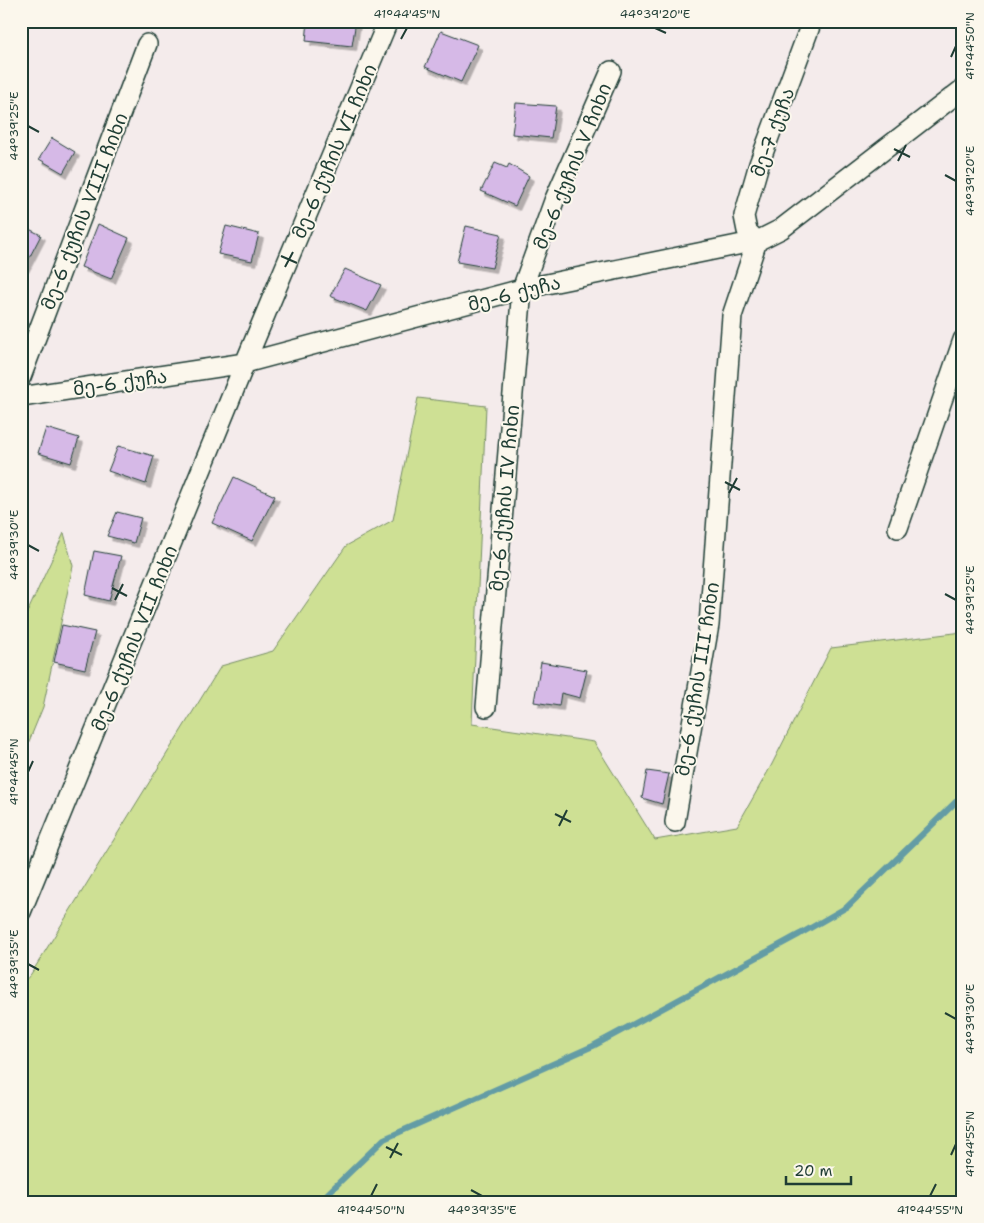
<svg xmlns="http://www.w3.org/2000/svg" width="984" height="1223" font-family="'Shantell Sans','Noto Sans Georgian',sans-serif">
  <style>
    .green { fill: #cee094; stroke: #768e64 }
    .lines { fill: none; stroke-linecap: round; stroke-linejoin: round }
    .stream { stroke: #639ca5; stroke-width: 6 }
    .building { fill: #d6b9e7; stroke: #1f3d34; filter: url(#shadow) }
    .minor-casing { stroke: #1f3d34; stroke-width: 22 }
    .minor { stroke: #fbf7ec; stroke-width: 19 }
    .ticks { fill: none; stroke: #1f3d34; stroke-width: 2 }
    .labels { text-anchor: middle; stroke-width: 4; stroke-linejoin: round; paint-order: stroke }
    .street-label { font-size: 19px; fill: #1f3d34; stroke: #fbf7ec }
    .neatline { fill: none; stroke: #1f3d34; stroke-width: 2 }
    .ticks-label { font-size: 12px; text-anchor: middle; fill: #1f3d34 }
  </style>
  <defs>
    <filter id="shadow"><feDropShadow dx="4.5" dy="4.5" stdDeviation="0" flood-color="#0004"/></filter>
  </defs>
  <rect width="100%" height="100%" fill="#f4ebeb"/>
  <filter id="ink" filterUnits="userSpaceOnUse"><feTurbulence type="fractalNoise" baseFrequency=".02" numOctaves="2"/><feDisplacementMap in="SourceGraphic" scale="10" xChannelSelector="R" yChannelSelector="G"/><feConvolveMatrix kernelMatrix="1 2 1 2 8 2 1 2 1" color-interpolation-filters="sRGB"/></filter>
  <g filter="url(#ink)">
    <!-- green -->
    <path class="green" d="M418,398L486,406L472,724L594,742L655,840L737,826L771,766L831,648L963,632V1202H21V985L31,974L221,666L273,651L346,546L393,520Z
      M64,533L73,566L43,707L21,761V626Z"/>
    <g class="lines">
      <!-- stream -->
      <path class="stream" d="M319,1202L384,1139L593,1046L800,934L847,907L963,795"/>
    </g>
    <!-- building -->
    <path class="building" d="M308,21H356L352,46L306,41Z
      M441,31L478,45L461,82L425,67Z
      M516,103L556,106L551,138L512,134Z
      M52,138L75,152L63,173L39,159Z
      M495,163L507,168L509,164L529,176L515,206L481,191Z
      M98,224L129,238L111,279L81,267Z
      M21,225L41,235L24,268L21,266Z
      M226,226L259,234L252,261L218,254Z
      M466,226L501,234L492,268L457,262Z
      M345,269L381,285L367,311L330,296Z
      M46,428L79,438L71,463L38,453Z
      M118,446L154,456L146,484L108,471Z
      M234,477L275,496L252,541L212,523Z
      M117,512L141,518L134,543L107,536Z
      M94,551L121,556L109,601L85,595Z
      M62,625L95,632L85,669L54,662Z
      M541,662L587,670L580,698L561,693L559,706L534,702Z
      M647,771L669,774L662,804L642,798Z"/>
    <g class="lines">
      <!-- minor casing -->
      <g class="minor-casing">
        <path id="minor" d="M757,241L747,231L744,216L759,164L812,21
          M21,377L147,44
          M21,397L245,363L522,289L757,241L781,229L963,89
          M898,528L963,340
          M486,707L522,289L554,201L611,71
          M675,822L709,625L732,316L757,241
          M21,912L245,363L388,21"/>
      </g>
      <!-- minor -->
      <use href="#minor" class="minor"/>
    </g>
  </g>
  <!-- ticks -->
  <path class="ticks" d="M655,28L666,33M401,39L407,28M951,57L956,46M28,126L39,132M894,149L910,157M898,161L906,145M945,175L956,181M281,256L297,263M285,267L293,252M725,482L740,490M729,493L737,478M28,545L39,551M112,588L127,596M945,594L956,600M115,600L123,584M28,772L33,761M555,814L571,822M559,826L567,810M28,964L39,970M945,1013L956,1019M386,1147L402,1155M951,1155L956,1144M390,1158L398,1143M471,1190L482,1196M371,1196L377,1184M930,1196L936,1184"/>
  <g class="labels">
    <!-- street labels -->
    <g class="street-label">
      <text transform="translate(772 132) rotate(-70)" y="7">მე-7 ქუჩა</text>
      <text transform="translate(334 151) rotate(-67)" y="7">მე-6 ქუჩის VI ჩიხი</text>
      <text transform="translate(572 166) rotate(-68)" y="7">მე-6 ქუჩის V ჩიხი</text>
      <text transform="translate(84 211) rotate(-69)" y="7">მე-6 ქუჩის VIII ჩიხი</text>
      <text transform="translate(514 293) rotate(-14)" y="7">მე-6 ქუჩა</text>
      <text transform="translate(120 382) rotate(-8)" y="7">მე-6 ქუჩა</text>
      <text transform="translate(504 498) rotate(-85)" y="7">მე-6 ქუჩის IV ჩიხი</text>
      <text transform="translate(134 638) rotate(-68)" y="7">მე-6 ქუჩის VII ჩიხი</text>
      <text transform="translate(697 679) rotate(-81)" y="7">მე-6 ქუჩის III ჩიხი</text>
    </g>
  </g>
  <!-- margin -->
  <rect width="984" height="1223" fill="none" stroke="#fbf7ec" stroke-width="55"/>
  <!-- scale -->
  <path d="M786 1176v8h65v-8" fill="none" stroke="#1f3d34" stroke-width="2.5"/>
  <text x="794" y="1176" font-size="15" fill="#1f3d34" stroke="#fbf7ec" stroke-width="4" paint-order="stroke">20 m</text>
  <rect x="28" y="28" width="928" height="1168" class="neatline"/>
  <g class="ticks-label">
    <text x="407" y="18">41°44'45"N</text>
    <text x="655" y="18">44°39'20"E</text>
    <text transform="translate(970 46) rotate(-90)" y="4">41°44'50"N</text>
    <text transform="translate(14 126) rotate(-90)" y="4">44°39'25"E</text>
    <text transform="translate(970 181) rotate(-90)" y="4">44°39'20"E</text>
    <text transform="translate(14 545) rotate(-90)" y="4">44°39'30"E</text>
    <text transform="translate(970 600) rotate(-90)" y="4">44°39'25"E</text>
    <text transform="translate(14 772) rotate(-90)" y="4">41°44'45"N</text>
    <text transform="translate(14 964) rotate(-90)" y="4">44°39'35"E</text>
    <text transform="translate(970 1019) rotate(-90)" y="4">44°39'30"E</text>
    <text transform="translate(970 1144) rotate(-90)" y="4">41°44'55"N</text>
    <text x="371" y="1214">41°44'50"N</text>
    <text x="482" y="1214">44°39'35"E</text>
    <text x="930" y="1214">41°44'55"N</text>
  </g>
</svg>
